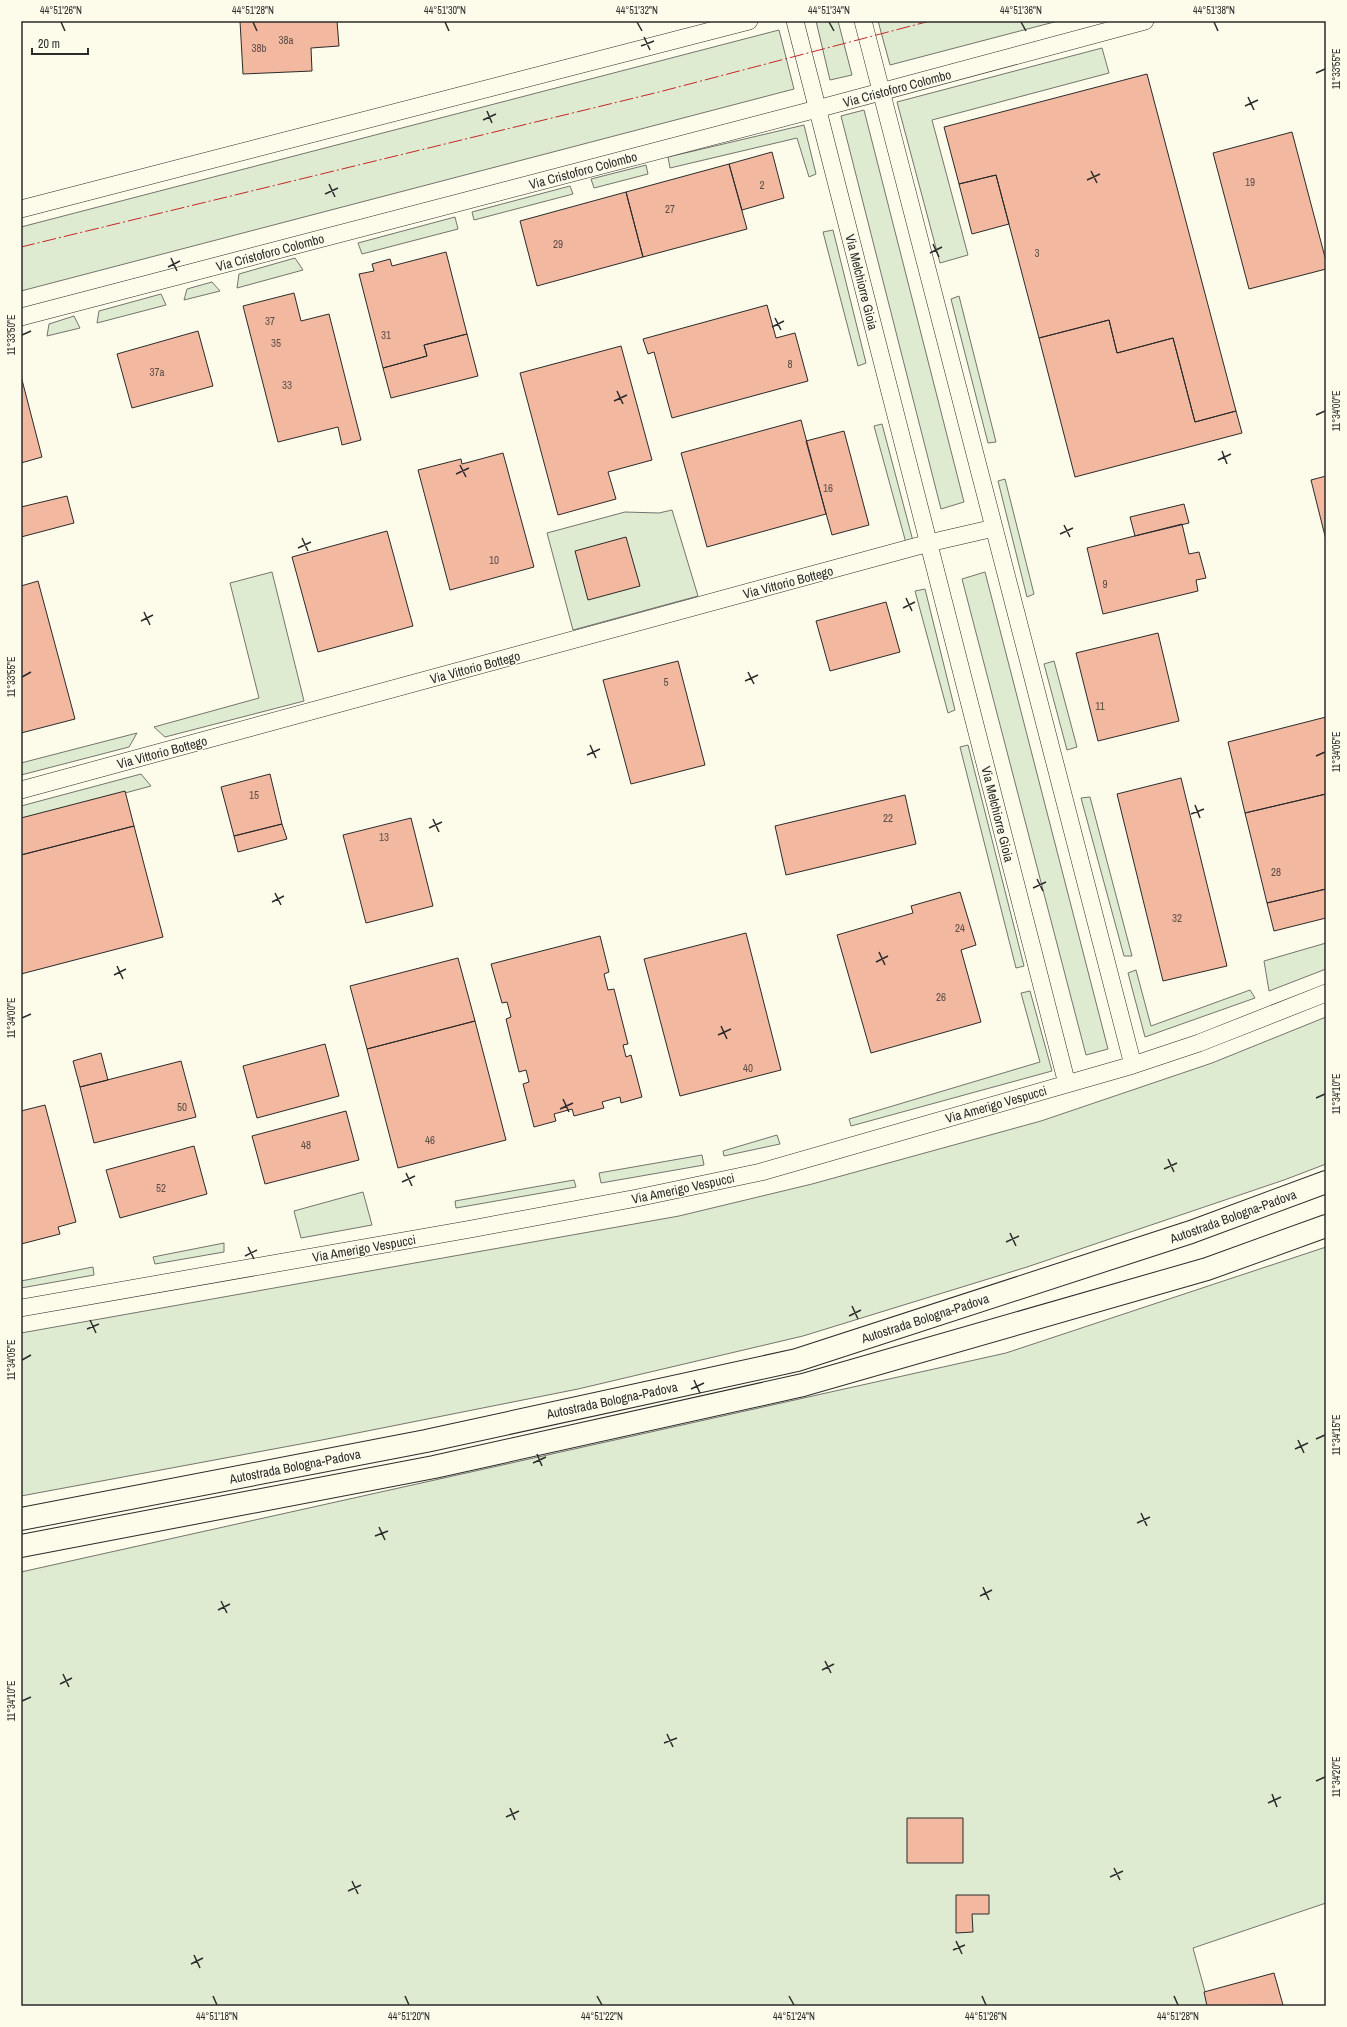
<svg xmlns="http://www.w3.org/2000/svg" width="1347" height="2027" font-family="'Archivo Narrow',sans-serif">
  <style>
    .green { fill: #deebd1; stroke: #74746e }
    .building { fill: #f2b8a0; stroke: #2b2b2b }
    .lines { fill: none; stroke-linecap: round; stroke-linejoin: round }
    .minor-casing { stroke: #2b2b2b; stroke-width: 18 }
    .motorway-casing { stroke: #2b2b2b; stroke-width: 24 }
    .minor { stroke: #fdfbea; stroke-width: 17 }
    .motorway { stroke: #fdfbea; stroke-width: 22 }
    .power { stroke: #c62828; stroke-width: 1; stroke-dasharray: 14 3 2 3; stroke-linecap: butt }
    .ticks { fill: none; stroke: #2b2b2b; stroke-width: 1.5 }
    .labels { text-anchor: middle; stroke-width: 3; stroke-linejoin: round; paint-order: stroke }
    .number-label { font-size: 11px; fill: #5d4e48 }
    .street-label { font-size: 13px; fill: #2b2b2b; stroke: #fdfbea }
    .neatline { fill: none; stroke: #2b2b2b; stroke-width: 1.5 }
    .ticks-label { font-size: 10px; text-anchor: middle; fill: #2b2b2b }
  </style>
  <rect width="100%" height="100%" fill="#fdfbea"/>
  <!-- green -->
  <path class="green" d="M816,21H838L852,75L830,80Z
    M878,21H1058L890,65Z
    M779,30L794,89L21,291V227Z
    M1102,48L1109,73L932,120L968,255L940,263L897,102Z
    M864,110L964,502L941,509L841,116Z
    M804,125L816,174L809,177L797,138L670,168L668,157Z
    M646,165L648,174L594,188L591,179Z
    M570,186L573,194L474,220L472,212Z
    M455,217L458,229L362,254L358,243Z
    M833,230L866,363L858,366L823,232Z
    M295,258L303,270L237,288L239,274Z
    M212,282L220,291L184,300L187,289Z
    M161,294L166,305L97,323L99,311Z
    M959,296L996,442L988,443L951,299Z
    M74,316L80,328L47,336L49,324Z
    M882,424L913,541L906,543L874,426Z
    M1005,479L1034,594L1027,597L998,481Z
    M672,510L698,596L573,630L547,533L625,512L659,513Z
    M272,572L304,701L165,737L154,727L259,698L230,583Z
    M985,572L1108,1049L1086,1055L962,579Z
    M925,589L955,710L948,713L915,591Z
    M1054,661L1077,747L1067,750L1044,664Z
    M137,733L129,747L21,775V763Z
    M968,745L1024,966L1016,968L960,747Z
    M141,774L151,786L21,821V806Z
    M1090,797L1132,956H1124L1081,798Z
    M1326,943V969L1269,991L1264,961Z
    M1136,970L1151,1026L1250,990L1255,998L1145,1037L1128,973Z
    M1030,991L1052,1071L851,1126L849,1119L1040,1062L1021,993Z
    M1326,1017V1164L1284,1180L1027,1267L803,1336L578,1389L322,1440L21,1496V1333L679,1216L812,1184L1041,1121L1212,1063Z
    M777,1135L780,1144L724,1156L723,1151Z
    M702,1155L704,1165L601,1183L599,1173Z
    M574,1180L576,1187L456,1208L455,1201Z
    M363,1192L372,1225L301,1238L294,1211Z
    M224,1243V1252L155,1264L153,1257Z
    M1326,1247V1903L1193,1948L1209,2006H21V1572L1006,1353Z
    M93,1267L94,1275L21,1288V1281Z"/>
  <!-- building -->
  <path class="building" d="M240,21H337L339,46L311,48L312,71L243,74Z
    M1147,74L1236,411L1195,422L1173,338L1117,353L1109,320L1039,338L996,175L959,184L944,127Z
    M1292,132L1326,261V269L1249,289L1213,153Z
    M772,152L784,198L742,210L729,164Z
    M729,164L747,229L643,257L626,192Z
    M996,175L1009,224L972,234L959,184Z
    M626,192L643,257L537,286L520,221Z
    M446,252L467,334L424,345L427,356L383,368L359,274L374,271L372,264L390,259L392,266Z
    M294,293L301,321L329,314L361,440L342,445L338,427L278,442L243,306Z
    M767,305L776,338L795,333L808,381L672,418L654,352L648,354L643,339Z
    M1109,320L1117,353L1173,338L1195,422L1236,411L1242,433L1075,477L1039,338Z
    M198,331L213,386L132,408L117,354Z
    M467,334L478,376L391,398L383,368L427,356L424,345Z
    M621,346L652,460L608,472L616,499L558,515L520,373Z
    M21,376L42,457L21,463Z
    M801,420L826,514L707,547L681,453Z
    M844,431L869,525L832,535L806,441Z
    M503,453L534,567L450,590L418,470L461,459L462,464Z
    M1326,476V540L1311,480Z
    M67,496L74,523L21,537V507Z
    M1184,504L1189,523L1135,536L1130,517Z
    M1182,524L1189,554L1199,552L1206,578L1196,580L1198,591L1103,614L1087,548Z
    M387,531L413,626L318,652L292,557Z
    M626,537L640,586L588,600L575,551Z
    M38,581L75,719L21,733V586Z
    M886,602L900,652L830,671L816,621Z
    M1158,633L1179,721L1098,741L1076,653Z
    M678,661L705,765L631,784L603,680Z
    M1326,717V794L1245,813L1228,742Z
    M270,774L282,824L234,836L221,787Z
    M1181,778L1227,966L1163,981L1117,794Z
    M125,791L134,826L21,855V818Z
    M1326,794V889L1267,903L1245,813Z
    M905,795L916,844L786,875L775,826Z
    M411,818L433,906L366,923L343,835Z
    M282,824L287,839L238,852L234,836Z
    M134,826L163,937L21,974V855Z
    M1326,889V918L1274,931L1267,903Z
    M960,892L976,945L961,950L981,1022L871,1053L837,935L913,913L911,906Z
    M746,933L781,1070L680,1096L644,959Z
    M600,936L609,972L604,974L608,990L614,989L628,1044L623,1045L626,1057L631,1055L642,1097L621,1103L620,1097L602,1102L604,1108L574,1116L572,1109L554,1114L556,1121L534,1127L523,1084L529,1082L526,1070L519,1072L506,1019L511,1017L507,1002L502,1003L491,964Z
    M458,958L475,1021L367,1049L350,986Z
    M475,1021L506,1140L398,1168L367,1049Z
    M325,1044L339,1096L257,1118L243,1066Z
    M101,1053L108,1080L80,1087L73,1061Z
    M181,1061L196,1117L94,1143L80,1087Z
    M45,1105L76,1222L58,1227L60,1234L21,1244V1111Z
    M346,1111L359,1160L265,1184L252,1136Z
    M194,1146L207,1194L120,1218L106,1170Z
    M907,1818H963V1863H907Z
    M956,1895H989V1914H972L973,1932L956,1933Z
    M1274,1973L1283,2005L1207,2006L1204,1992Z"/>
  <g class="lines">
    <!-- minor casing -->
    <g class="minor-casing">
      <path id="minor" d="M795,21L1067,1084
        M863,21L1133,1065
        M21,209L749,21
        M21,317L817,109L1145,21
        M21,790L929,543L994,528
        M21,1308L471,1229L637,1198L761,1172L1133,1065L1199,1043L1326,993"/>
    </g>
    <!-- motorway casing -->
    <g class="motorway-casing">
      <path id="motorway" d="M21,1519L426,1441L797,1360L1191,1232L1326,1182
        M21,1546L434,1467L803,1385L1207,1269L1326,1226"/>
    </g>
    <!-- minor -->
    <use href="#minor" class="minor"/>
    <!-- motorway -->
    <use href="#motorway" class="motorway"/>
    <!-- power -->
    <path class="power" d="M21,247L659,92L930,21"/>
  </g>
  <!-- ticks -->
  <path class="ticks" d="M61,22L65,31M253,22L257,31M445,22L449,31M637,22L642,31M829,22L834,31M1021,22L1026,31M1214,22L1218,31M644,37L650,50M641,46L654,41M1316,73L1325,69M1248,97L1254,110M1245,106L1258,100M487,111L492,123M483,120L496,114M1091,171L1097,183M1087,180L1100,174M329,184L335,197M325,194L338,188M933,244L939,257M930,253L942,247M171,258L177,271M168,267L180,261M775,318L781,330M772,327L784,321M22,335L31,331M617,391L623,404M614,401L627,395M1316,415L1325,411M1222,451L1227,464M1218,460L1231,454M460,465L466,477M456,474L469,468M1064,525L1070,537M1060,534L1073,528M302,538L308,551M298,548L311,542M906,598L912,611M903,608L915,602M144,612L150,625M141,621L153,615M748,672L754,684M22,677L31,672M745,681L758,675M590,745L596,758M587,755L600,749M1316,756L1325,752M1195,805L1200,818M1191,814L1204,809M433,819L439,832M429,828L442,822M1037,879L1043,891M1033,888L1046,882M275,893L281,905M272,902L284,896M879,952L885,965M876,962L888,956M117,966L123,979M114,975L126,969M22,1018L31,1014M721,1026L727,1039M718,1035L731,1029M1316,1098L1325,1094M563,1099L569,1112M560,1109L573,1103M1168,1159L1174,1172M1164,1169L1177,1163M406,1173L412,1186M402,1182L415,1176M1010,1233L1016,1246M1006,1242L1019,1236M248,1247L254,1259M245,1256L257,1250M852,1306L858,1319M849,1316L861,1310M90,1320L96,1333M87,1329L99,1324M22,1360L31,1355M694,1380L700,1393M691,1389L704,1383M1316,1439L1325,1435M1298,1440L1304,1453M1295,1449L1308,1443M537,1454L542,1466M533,1463L546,1457M1141,1513L1147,1526M1137,1523L1150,1517M379,1527L385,1540M375,1536L388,1531M983,1587L989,1600M980,1596L992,1590M221,1601L227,1613M218,1610L230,1604M825,1661L831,1673M822,1670L834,1664M63,1674L69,1687M60,1684L72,1678M22,1701L31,1697M667,1734L673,1747M664,1743L677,1738M1316,1781L1325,1777M1272,1794L1277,1807M1268,1803L1281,1797M510,1808L515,1820M506,1817L519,1811M1114,1868L1120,1880M1110,1877L1123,1871M352,1881L358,1894M348,1891L361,1885M956,1941L962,1954M953,1950L965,1945M194,1955L200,1968M191,1964L203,1958M213,1996L217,2005M405,1996L409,2005M597,1996L602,2005M789,1996L794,2005M982,1996L986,2005M1174,1996L1178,2005"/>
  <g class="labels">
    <!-- number labels -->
    <g class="number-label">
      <text x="286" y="44">38a</text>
      <text x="259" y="52">38b</text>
      <text x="1250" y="186">19</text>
      <text x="762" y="189">2</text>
      <text x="670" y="213">27</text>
      <text x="558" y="248">29</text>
      <text x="1037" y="257">3</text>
      <text x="270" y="325">37</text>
      <text x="386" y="339">31</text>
      <text x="276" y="347">35</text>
      <text x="790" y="368">8</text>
      <text x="157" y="376">37a</text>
      <text x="287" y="389">33</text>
      <text x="828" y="492">16</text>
      <text x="494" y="564">10</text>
      <text x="1105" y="588">9</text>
      <text x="666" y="686">5</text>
      <text x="1100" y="710">11</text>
      <text x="254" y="799">15</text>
      <text x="888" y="822">22</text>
      <text x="384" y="841">13</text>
      <text x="1276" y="876">28</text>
      <text x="1177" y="922">32</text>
      <text x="960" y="932">24</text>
      <text x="941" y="1001">26</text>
      <text x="748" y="1072">40</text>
      <text x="182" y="1111">50</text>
      <text x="430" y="1144">46</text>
      <text x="306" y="1149">48</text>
      <text x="161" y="1192">52</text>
    </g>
    <!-- street labels -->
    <g class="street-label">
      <text transform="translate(897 88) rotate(-15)" y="5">Via Cristoforo Colombo</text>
      <text transform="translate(583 170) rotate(-15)" y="5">Via Cristoforo Colombo</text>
      <text transform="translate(270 252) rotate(-15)" y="5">Via Cristoforo Colombo</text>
      <text transform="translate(862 282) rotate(76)" y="5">Via Melchiorre Gioia</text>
      <text transform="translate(788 582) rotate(-15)" y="5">Via Vittorio Bottego</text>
      <text transform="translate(475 667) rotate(-15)" y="5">Via Vittorio Bottego</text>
      <text transform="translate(162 752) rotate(-15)" y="5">Via Vittorio Bottego</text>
      <text transform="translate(998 814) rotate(76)" y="5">Via Melchiorre Gioia</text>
      <text transform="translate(996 1104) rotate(-16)" y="5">Via Amerigo Vespucci</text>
      <text transform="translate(683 1188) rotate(-12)" y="5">Via Amerigo Vespucci</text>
      <text transform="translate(1233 1216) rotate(-20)" y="5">Autostrada Bologna-Padova</text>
      <text transform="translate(364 1248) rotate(-10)" y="5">Via Amerigo Vespucci</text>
      <text transform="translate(925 1318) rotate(-18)" y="5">Autostrada Bologna-Padova</text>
      <text transform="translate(612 1400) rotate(-12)" y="5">Autostrada Bologna-Padova</text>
      <text transform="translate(295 1466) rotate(-11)" y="5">Autostrada Bologna-Padova</text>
    </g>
  </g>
  <!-- border -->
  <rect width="1347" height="2027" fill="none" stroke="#fdfbea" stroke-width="44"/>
  <!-- scale -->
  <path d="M32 48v6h56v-6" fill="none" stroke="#2b2b2b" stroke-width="2"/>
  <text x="38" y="48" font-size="12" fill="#2b2b2b" stroke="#fdfbea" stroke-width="3" paint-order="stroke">20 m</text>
  <rect x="22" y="22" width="1303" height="1983" class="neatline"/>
  <g class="ticks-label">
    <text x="61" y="14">44°51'26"N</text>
    <text x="253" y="14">44°51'28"N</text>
    <text x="445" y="14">44°51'30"N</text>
    <text x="637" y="14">44°51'32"N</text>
    <text x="829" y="14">44°51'34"N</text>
    <text x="1021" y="14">44°51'36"N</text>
    <text x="1214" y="14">44°51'38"N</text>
    <text transform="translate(1336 69) rotate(-90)" y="4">11°33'55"E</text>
    <text transform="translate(11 335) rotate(-90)" y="4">11°33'50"E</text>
    <text transform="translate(1336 411) rotate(-90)" y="4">11°34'00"E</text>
    <text transform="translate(11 677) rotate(-90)" y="4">11°33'55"E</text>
    <text transform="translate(1336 752) rotate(-90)" y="4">11°34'05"E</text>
    <text transform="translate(11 1018) rotate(-90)" y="4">11°34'00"E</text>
    <text transform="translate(1336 1094) rotate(-90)" y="4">11°34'10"E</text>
    <text transform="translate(11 1360) rotate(-90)" y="4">11°34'05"E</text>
    <text transform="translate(1336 1435) rotate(-90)" y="4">11°34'15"E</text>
    <text transform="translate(11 1701) rotate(-90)" y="4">11°34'10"E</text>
    <text transform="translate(1336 1777) rotate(-90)" y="4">11°34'20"E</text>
    <text x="217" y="2020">44°51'18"N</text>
    <text x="409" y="2020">44°51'20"N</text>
    <text x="602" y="2020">44°51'22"N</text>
    <text x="794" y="2020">44°51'24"N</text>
    <text x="986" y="2020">44°51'26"N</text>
    <text x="1178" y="2020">44°51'28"N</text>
  </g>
</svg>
